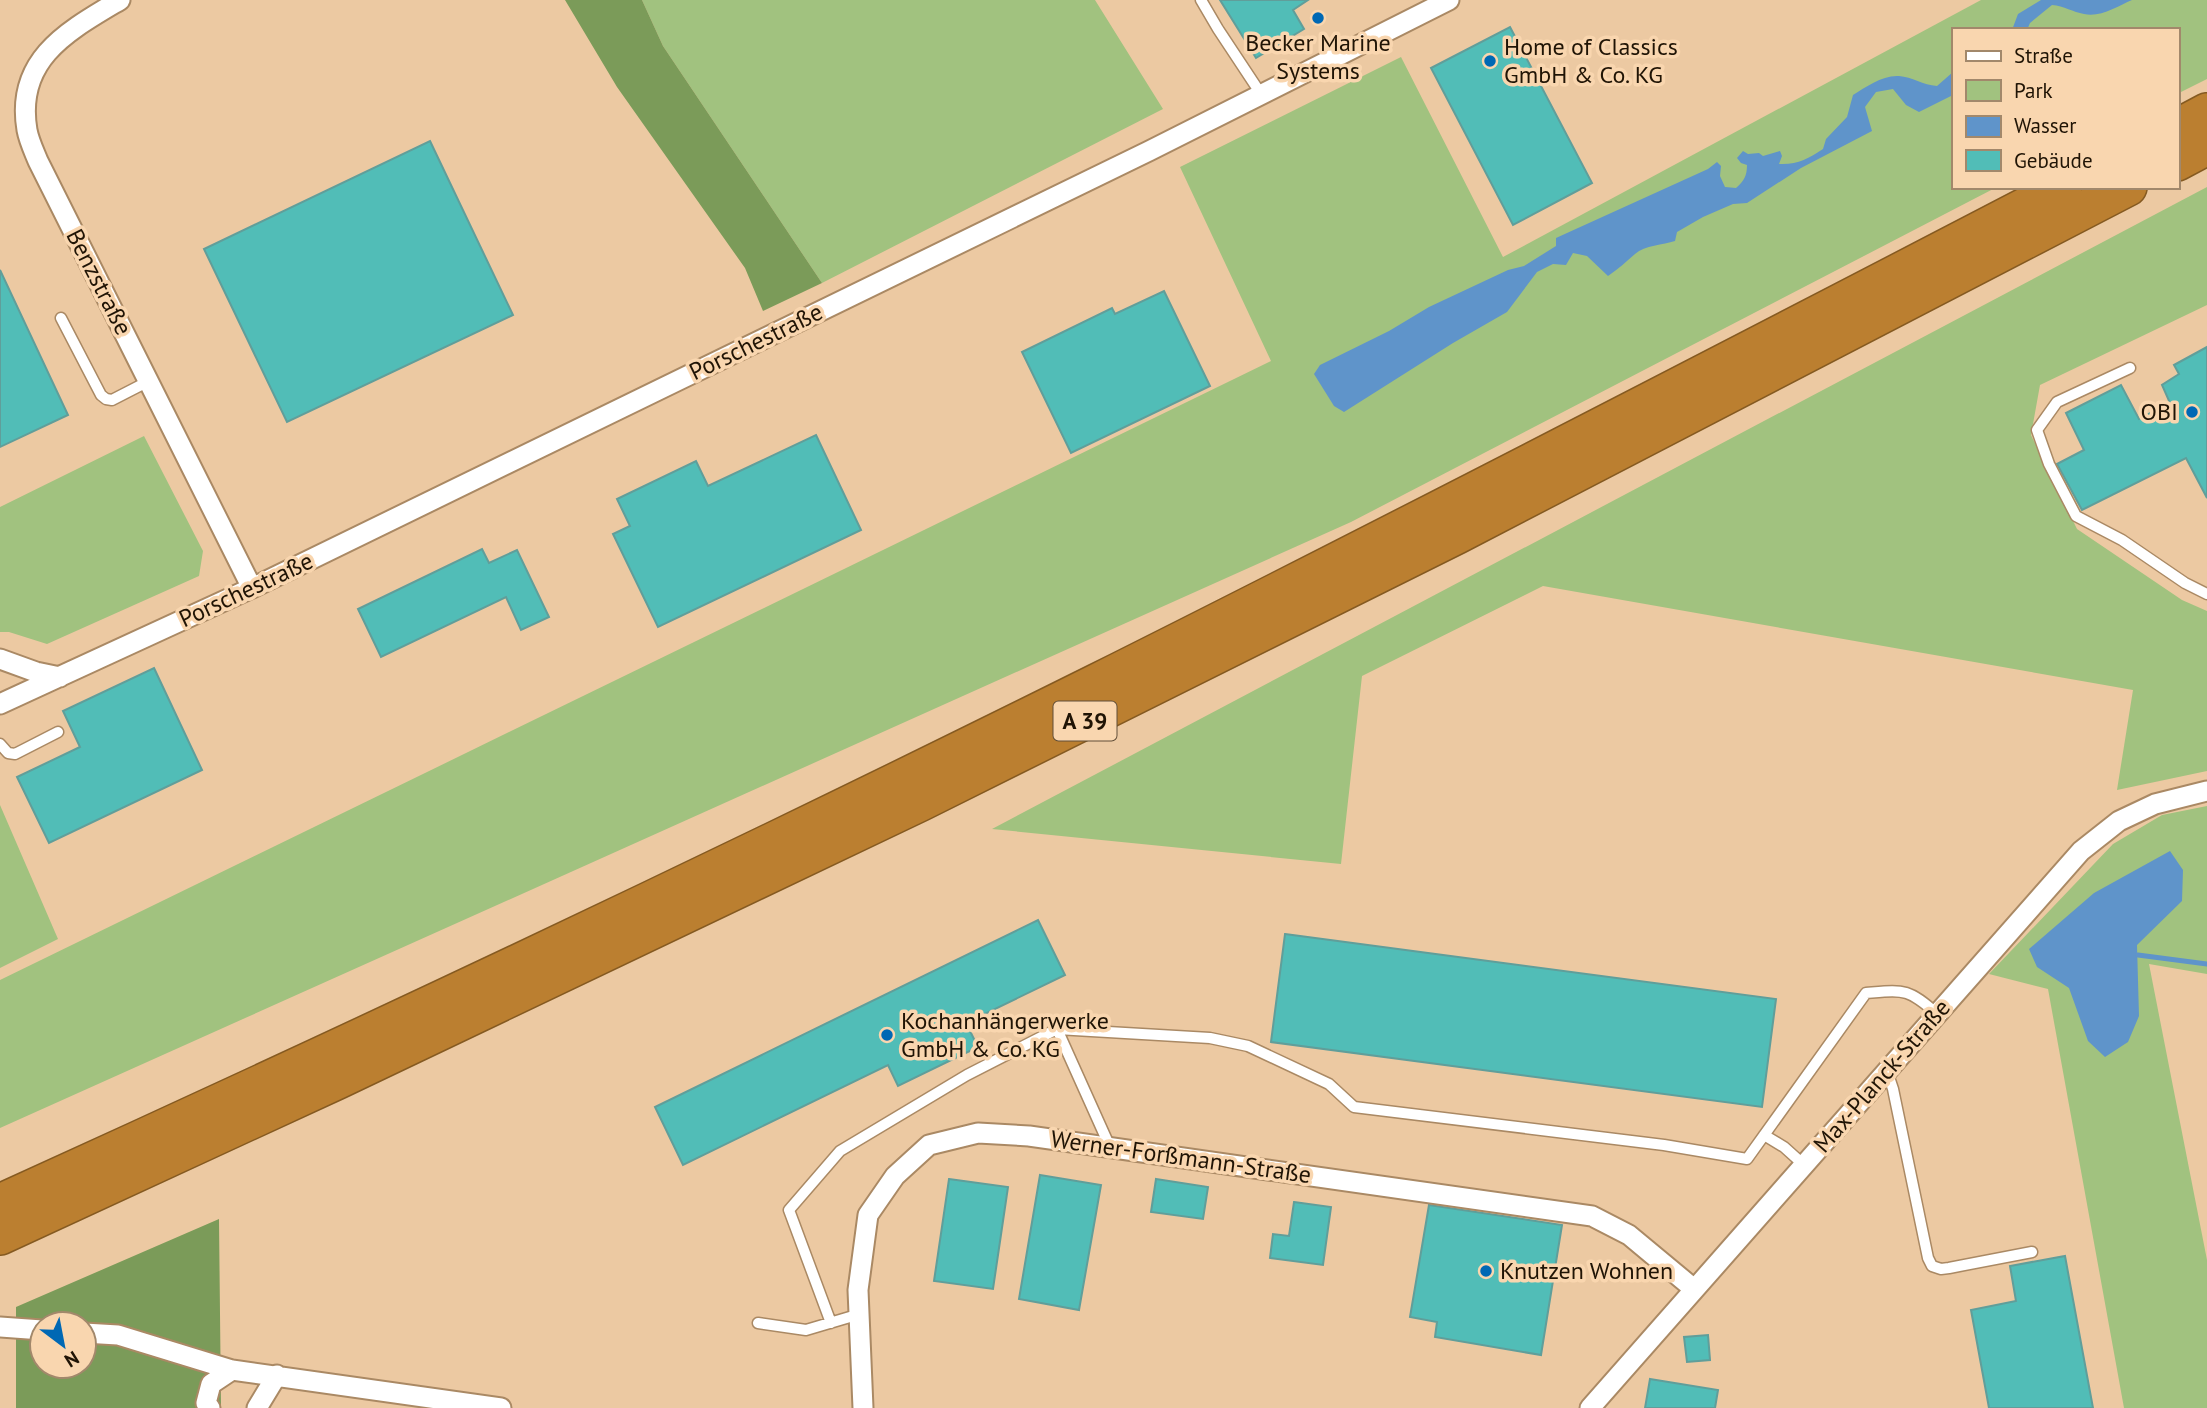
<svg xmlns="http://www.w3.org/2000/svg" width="2207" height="1408" font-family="'PT Sans',sans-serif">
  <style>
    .green { fill: #a1c27f }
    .forest { fill: #7b9b59; fill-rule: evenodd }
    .water { fill: #5f94ca }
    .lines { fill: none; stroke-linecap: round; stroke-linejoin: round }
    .stream { stroke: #5f94ca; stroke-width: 5 }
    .building { fill: #51bdb7; stroke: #609e9a; stroke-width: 2 }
    .service-casing { stroke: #aa8964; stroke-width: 13 }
    .minor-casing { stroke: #aa8964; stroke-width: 23 }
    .motorway-casing { stroke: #855a21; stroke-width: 40 }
    .service { stroke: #fff; stroke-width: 10 }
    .minor { stroke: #fff; stroke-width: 19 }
    .motorway { stroke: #bb7f30; stroke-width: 37 }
    .poi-dot { fill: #0068b4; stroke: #f9d6af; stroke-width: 2.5 }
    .labels { text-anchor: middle; stroke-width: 7; stroke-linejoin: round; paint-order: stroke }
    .shield { fill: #f9d6af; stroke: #614e38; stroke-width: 2 }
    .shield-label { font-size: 23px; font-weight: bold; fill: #201405 }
    .poi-label { font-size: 24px; fill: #201405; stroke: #f9d6af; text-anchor: start }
    .street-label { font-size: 24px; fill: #201405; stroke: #f9d6af }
  </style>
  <rect width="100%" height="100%" fill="#ecc9a2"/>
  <!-- green -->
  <path class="green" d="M642,0H1095L1163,109L822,283L663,46Z
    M1981,0H2207V79L2177,94V30H1953V187H1997L1351,522L0,1128V980L1271,361L1180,167L1401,57L1503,257Z
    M2207,187V305L2040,385L2031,435L2077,529L2182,600L2207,611V771L2117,790L2133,690L1543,586L1362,676L1341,864L992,829Z
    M144,436L203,551L199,576L47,644L9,632H0V507Z
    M0,805L58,939L0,968Z
    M2207,806V974L2149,964L2207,1260V1408H2124L2048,989L1989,974L2113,844L2162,815Z"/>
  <!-- forest -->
  <path class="forest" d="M565,0H642L663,46L822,283L763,311L745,268L617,87Z
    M219,1219L221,1408H16V1307ZM42,1324H84V1366H42Z"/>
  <!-- water -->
  <path class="water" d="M2041,0H2132C2118,6 2100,18 2084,14C2073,12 2064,6 2052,5L2030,23L2027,30H2012L2018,14Z
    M1953,72V95L1919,112L1906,105L1893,89L1876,92L1865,107L1872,131L1801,168L1747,203L1733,204L1703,217L1677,232L1675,241C1663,245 1645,245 1635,254C1626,262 1618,269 1608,276L1587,256L1573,253L1566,265L1553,264L1537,272L1507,312L1453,343L1344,412L1334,406L1314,374L1320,365L1389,331L1429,307L1508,270L1524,266L1556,246V238L1708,169L1717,162L1721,166L1720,176L1725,187L1736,188C1744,181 1747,176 1747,165L1741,163L1737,158L1743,151L1748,154L1759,153L1763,156L1780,151L1782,156L1779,164C1797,165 1808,159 1823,149L1826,139L1847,117L1853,95C1866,87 1882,75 1899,76C1912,77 1923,85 1937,86Z
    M2170,851L2183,870L2182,901L2137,945L2139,1016L2128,1042L2105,1057L2088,1041L2069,988L2037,967L2029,949L2094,893Z"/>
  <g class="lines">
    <!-- stream -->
    <path class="stream" d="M2138,955L2207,964"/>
  </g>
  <!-- building -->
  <path class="building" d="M1220,0H1308L1293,10L1304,29L1256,58Z
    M1510,27L1592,183L1513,225L1431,68Z
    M430,141L513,315L287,422L204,249Z
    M0,270L68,415L0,447Z
    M1164,291L1210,386L1071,453L1022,352L1112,308L1115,314Z
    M2207,347V498L2186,458L2082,510L2057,464L2084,450L2066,413L2121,385L2139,419L2170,403L2162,385L2179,374L2174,365Z
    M816,435L861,530L658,627L613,534L630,526L617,499L696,461L708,486Z
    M482,549L489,563L517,550L549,617L521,630L506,597L381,657L358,609Z
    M154,668L202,770L49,843L17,777L80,747L63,711Z
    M1038,920L1065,975L966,1023L978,1047L898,1086L888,1065L683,1165L655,1107Z
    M1285,934L1776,999L1762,1107L1271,1042Z
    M1040,1175L1101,1185L1079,1310L1019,1299Z
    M949,1179L1008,1187L993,1289L934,1281Z
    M1156,1179L1208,1187L1203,1219L1151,1212Z
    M1294,1202L1331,1207L1323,1265L1270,1258L1273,1234L1289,1236Z
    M1429,1205L1562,1225L1541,1355L1435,1337L1437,1322L1410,1317Z
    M2065,1256L2093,1408H1989L1971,1310L2016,1301L2010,1266Z
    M1708,1335L1710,1360L1687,1362L1684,1337Z
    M1650,1379L1718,1390L1715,1408H1645Z"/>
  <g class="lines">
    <!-- service casing -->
    <g class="service-casing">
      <path id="service" d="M1201,0L1218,29L1261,94
        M61,318L101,395L106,399L112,400L149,381
        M2130,368L2057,402L2037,430L2049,464L2076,516L2122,540L2185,583L2207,594
        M0,744L8,753L15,754L58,732
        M1057,1029L1210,1038L1248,1046L1329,1084L1354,1107L1664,1145L1747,1159L1866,993C1904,990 1908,988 1937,1014
        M1887,1071L1893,1089L1928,1258L1932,1266L1941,1269L1949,1268L2032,1252
        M1764,1135L1784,1147L1804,1165
        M758,1323L806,1330L860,1314
        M831,1323L789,1210L840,1151L967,1075L1057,1029L1110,1147"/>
    </g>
    <!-- minor casing -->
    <g class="minor-casing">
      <path id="minor" d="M120,0C68,31 15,59 27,130C29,141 34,151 38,161L252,588
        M0,659L36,672L60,677
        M0,704L252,588L1149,151L1449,0
        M0,1327L42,1330
        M84,1333L118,1335L232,1370L501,1408
        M210,1408L206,1403L211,1384L232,1370
        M257,1408L277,1375
        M863,1408L858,1290L868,1215L895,1176L929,1145L978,1133L1029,1136L1592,1216L1629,1235L1694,1289
        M1590,1408L2081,851L2119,821L2155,804L2207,791"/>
    </g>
    <!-- motorway casing -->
    <g class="motorway-casing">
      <path id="motorway" d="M2177,128L2207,112
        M2177,162L2207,146
        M0,1203C368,1036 734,863 1096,683C1420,521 1742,354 2063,187
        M0,1236L338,1080L921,802L1457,535L2128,187"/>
    </g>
    <!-- service -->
    <use href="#service" class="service"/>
    <!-- minor -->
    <use href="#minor" class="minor"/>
    <!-- motorway -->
    <use href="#motorway" class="motorway"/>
  </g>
  <!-- markers -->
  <g class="poi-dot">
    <circle cx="1318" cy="18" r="7"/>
    <circle cx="1490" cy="61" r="7"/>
    <circle cx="2192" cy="412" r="7"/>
    <circle cx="887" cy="1035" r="7"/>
    <circle cx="1486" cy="1271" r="7"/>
  </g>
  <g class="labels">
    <!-- shield labels -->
    <rect class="shield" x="1053.5" y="701.5" width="63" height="39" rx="5"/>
    <g class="shield-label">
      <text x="1085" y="729">A 39</text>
    </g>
    <!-- poi labels -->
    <g class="poi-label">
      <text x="1318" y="51" text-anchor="middle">Becker Marine<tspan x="1318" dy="28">Systems</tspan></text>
      <text x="1504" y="55">Home of Classics<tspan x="1504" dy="28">GmbH &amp; Co. KG</tspan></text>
      <text x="2178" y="420" text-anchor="end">OBI</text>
      <text x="901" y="1029">Kochanhängerwerke<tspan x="901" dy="28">GmbH &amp; Co. KG</tspan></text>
      <text x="1500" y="1279">Knutzen Wohnen</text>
    </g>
    <!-- street labels -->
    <g class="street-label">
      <text transform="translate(99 282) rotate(63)" y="8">Benzstraße</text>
      <text transform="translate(756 342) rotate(-26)" y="8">Porschestraße</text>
      <text transform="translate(246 590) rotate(-25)" y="8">Porschestraße</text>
      <text transform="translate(1882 1076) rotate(-49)" y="8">Max-Planck-Straße</text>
      <text transform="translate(1181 1157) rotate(8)" y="8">Werner-Forßmann-Straße</text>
    </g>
  </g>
  <!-- legend -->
  <rect x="1952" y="28" width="228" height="161" fill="#f9d6af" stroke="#a2886b" stroke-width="2"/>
  <rect x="1966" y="51" width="35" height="10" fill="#ffffff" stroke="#a2886b" stroke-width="2"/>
  <text x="2014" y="63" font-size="21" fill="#201405">Straße</text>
  <rect x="1966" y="80" width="35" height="21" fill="#a1c27f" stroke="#a2886b" stroke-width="2"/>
  <text x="2014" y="98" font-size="21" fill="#201405">Park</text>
  <rect x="1966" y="116" width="35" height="21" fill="#5f94ca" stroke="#a2886b" stroke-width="2"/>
  <text x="2014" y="133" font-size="21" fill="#201405">Wasser</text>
  <rect x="1966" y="150" width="35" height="21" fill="#51bdb7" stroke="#a2886b" stroke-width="2"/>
  <text x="2014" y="168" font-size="21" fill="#201405">Gebäude</text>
  <!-- north arrow -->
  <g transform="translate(63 1345) rotate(148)"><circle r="33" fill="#f9d6af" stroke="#a2886b" stroke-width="2"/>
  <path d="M0-5L12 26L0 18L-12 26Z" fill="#0068b4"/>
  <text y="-10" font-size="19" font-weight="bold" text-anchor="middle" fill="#201405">N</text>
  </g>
</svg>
